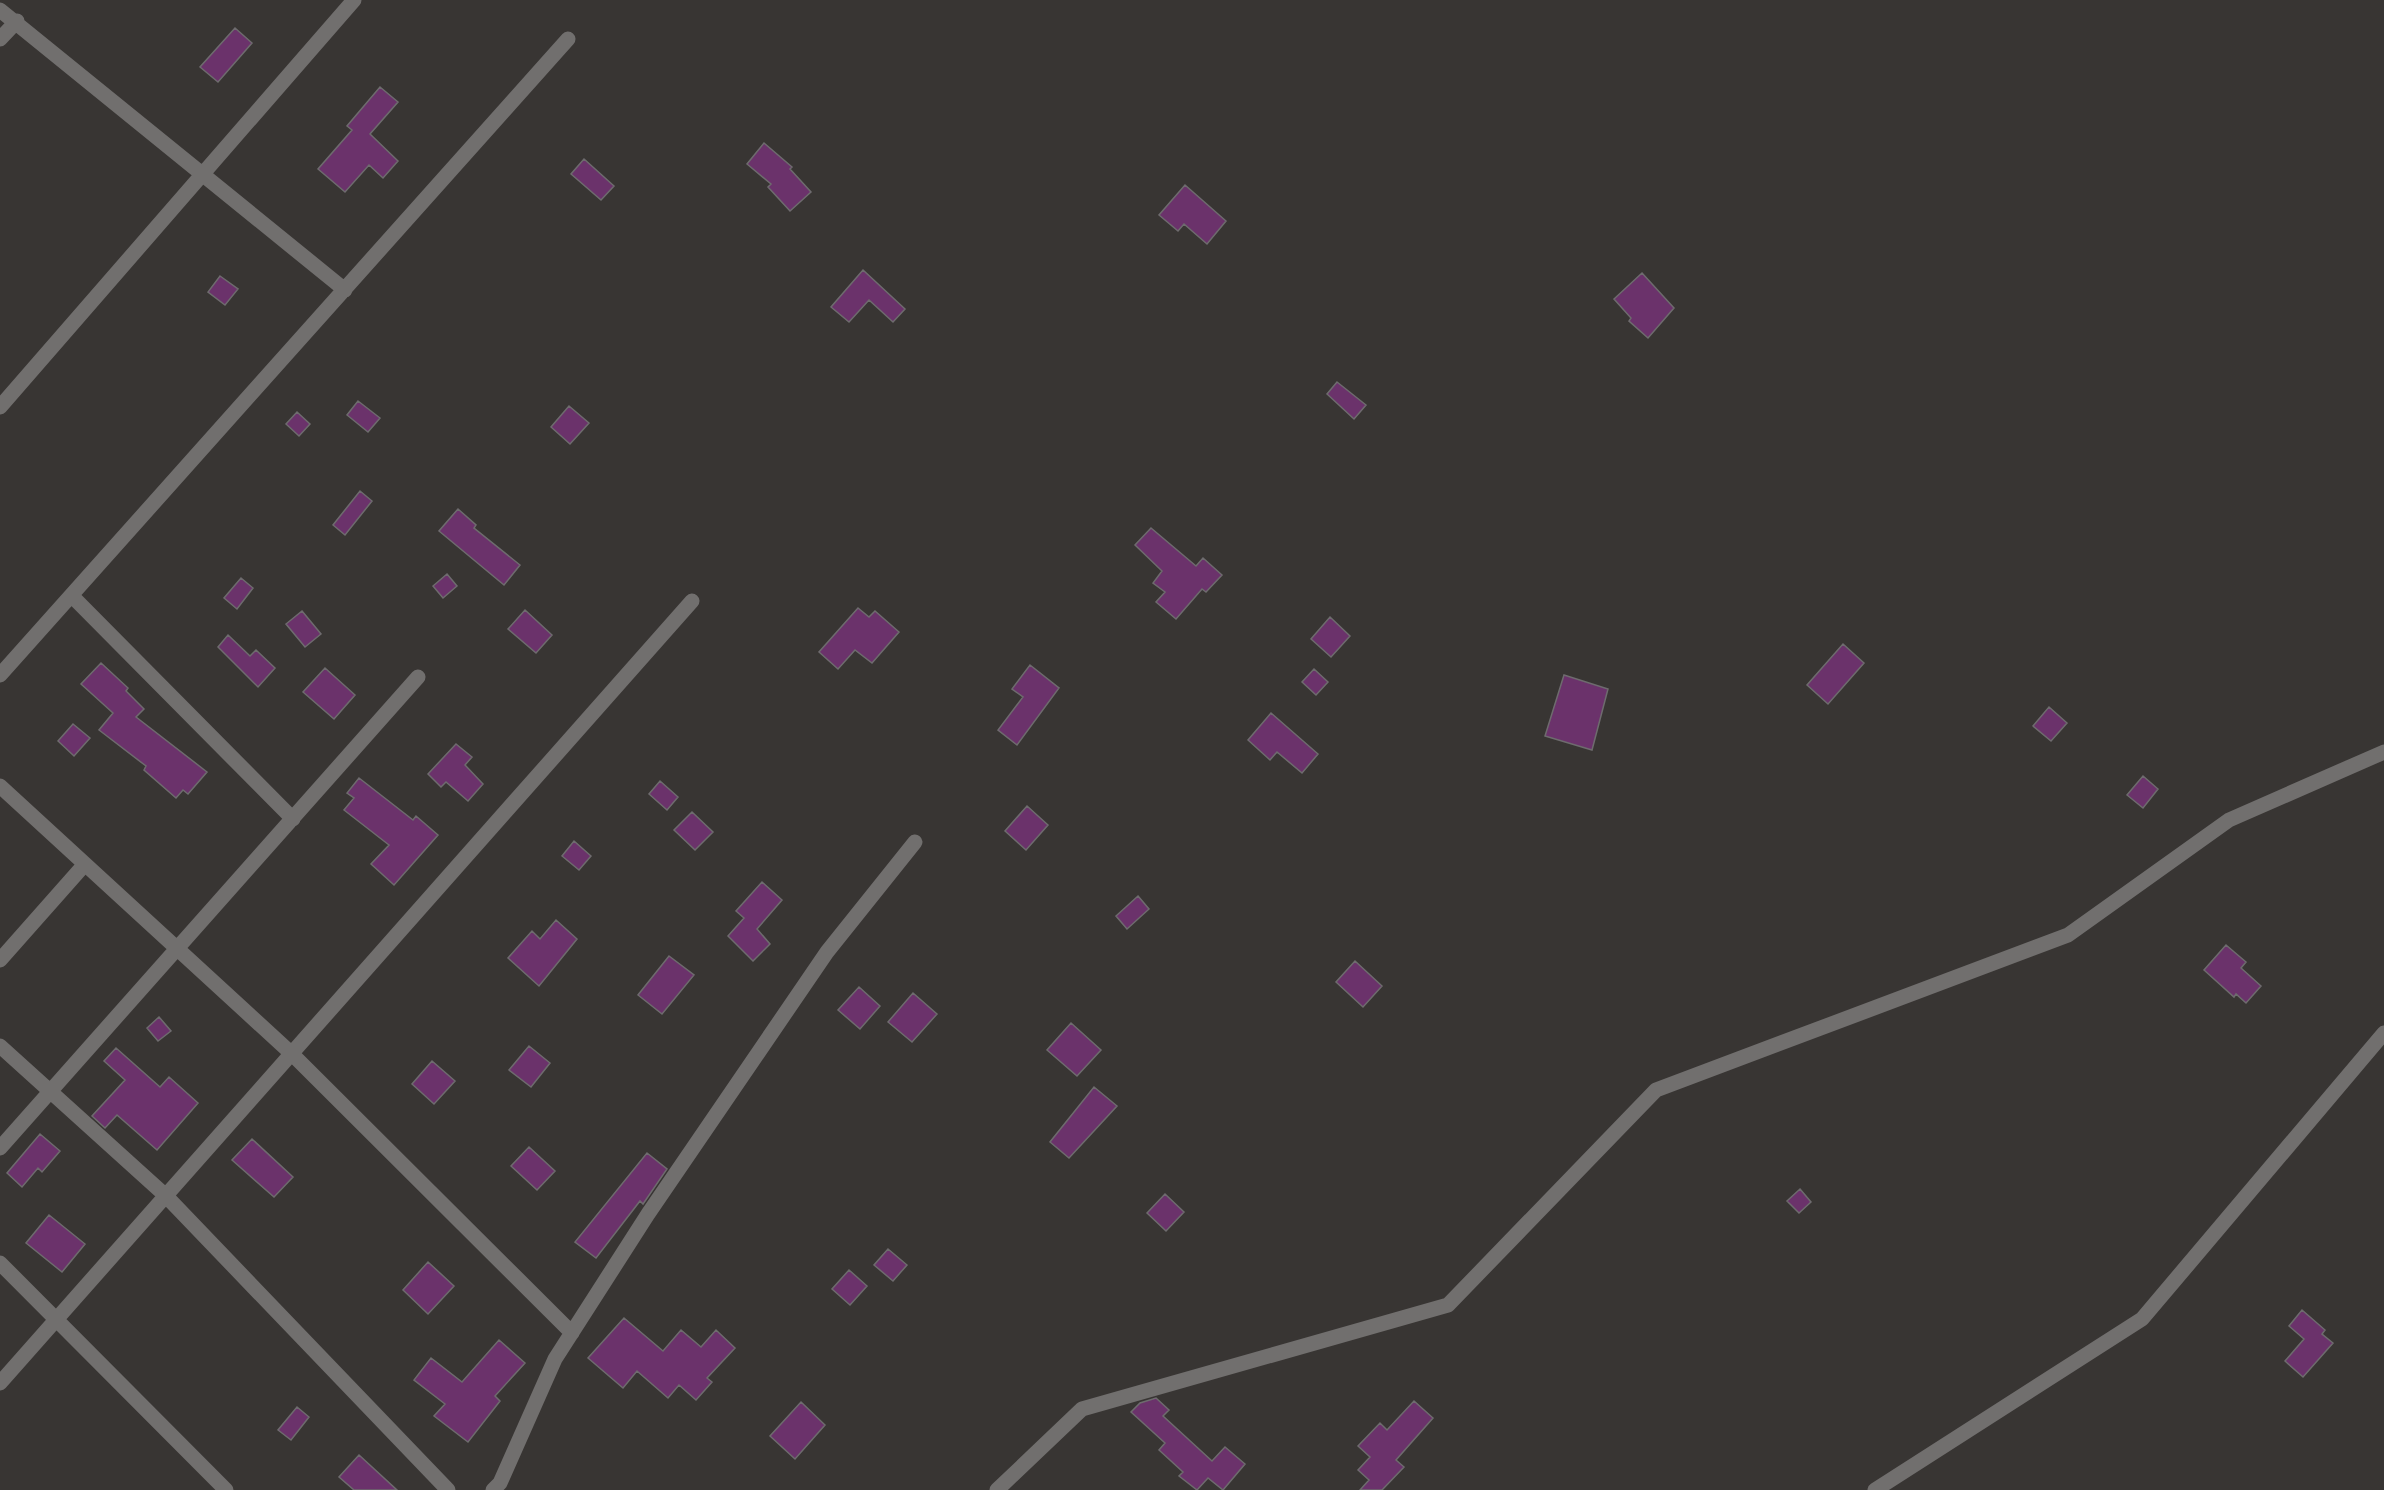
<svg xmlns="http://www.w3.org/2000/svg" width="2384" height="1490" font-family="'Exo 2',sans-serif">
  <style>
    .building { fill: #6b326b; stroke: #6e6b6e; stroke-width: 1.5 }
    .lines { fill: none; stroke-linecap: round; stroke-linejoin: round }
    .minor { stroke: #716f6e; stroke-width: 15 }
  </style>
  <rect width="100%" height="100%" fill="#383533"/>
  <!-- building -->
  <path class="building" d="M235,28L252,43L218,82L200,67Z
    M380,87L398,102L370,134L398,161L383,178L369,165L345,192L318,169L352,130L347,126Z
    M764,143L792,167L790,169L811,192L790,211L768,187L771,184L747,164Z
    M584,159L614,186L601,200L571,174Z
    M1185,185L1226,221L1207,244L1184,224L1178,231L1159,215Z
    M863,270L905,309L893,322L869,300L849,322L831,307Z
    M1642,273L1674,308L1648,338L1629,321L1631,318L1614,299Z
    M220,276L238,289L225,305L208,292Z
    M1337,382L1366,405L1354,419L1327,394Z
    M358,401L380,418L368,432L347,415Z
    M569,406L589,423L570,444L551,427Z
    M297,412L310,424L299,436L286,424Z
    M360,491L372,501L345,535L333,525Z
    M458,509L476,525L474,528L520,565L504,585L439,531Z
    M1151,528L1196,566L1203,558L1222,575L1206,592L1202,589L1176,619L1156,602L1165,592L1153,583L1162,571L1135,545Z
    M447,574L457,586L443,598L433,586Z
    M241,578L253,588L237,609L224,598Z
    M858,608L869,617L875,611L899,632L872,663L855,650L838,669L819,652Z
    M525,610L552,635L536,653L508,629Z
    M302,611L321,634L305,647L286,624Z
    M1330,617L1350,636L1331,657L1311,639Z
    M228,635L250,656L256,650L275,668L258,687L218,647Z
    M1843,644L1864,663L1828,704L1807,685Z
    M101,663L128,688L126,691L144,709L136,717L207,772L188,794L183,790L176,798L144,770L146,766L99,730L113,713L81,684Z
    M1030,665L1059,688L1017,745L998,730L1023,697L1012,689Z
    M325,668L355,695L334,719L303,692Z
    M1314,669L1328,682L1316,695L1302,682Z
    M1564,675L1608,689L1592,750L1545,736Z
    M2049,707L2067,723L2051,741L2033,726Z
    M1271,713L1318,754L1302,773L1277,752L1270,760L1248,740Z
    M73,724L90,738L74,756L58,741Z
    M456,744L472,757L465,765L483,784L468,801L446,782L441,787L428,774Z
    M2143,776L2158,789L2143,808L2127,795Z
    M359,778L413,820L416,816L438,835L394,885L371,864L389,845L344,810L354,798L347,793Z
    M660,781L678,797L667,810L649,794Z
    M1027,806L1048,825L1026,850L1005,831Z
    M692,812L713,832L695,850L674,830Z
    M574,841L591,856L579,870L562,856Z
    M762,882L782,900L757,929L770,944L753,961L728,936L744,918L736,911Z
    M1138,896L1149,909L1127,929L1116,916Z
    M556,920L577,939L539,986L508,958L532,931L540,939Z
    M2226,945L2246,962L2241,968L2261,986L2246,1003L2236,994L2234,997L2204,970Z
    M669,956L694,975L662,1014L638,995Z
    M1355,961L1382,986L1363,1007L1336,982Z
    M859,987L880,1006L860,1029L838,1010Z
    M913,993L937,1014L912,1042L888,1022Z
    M159,1017L171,1031L158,1041L147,1028Z
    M1071,1023L1101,1050L1077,1076L1047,1050Z
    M529,1046L550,1063L531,1087L509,1070Z
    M116,1048L160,1087L169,1077L198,1103L157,1150L117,1115L105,1128L92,1116L125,1080L104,1061Z
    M432,1061L455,1081L434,1104L412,1084Z
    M1094,1087L1117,1106L1069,1158L1050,1142Z
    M40,1134L60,1151L42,1172L38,1168L22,1187L7,1173Z
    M252,1139L293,1177L274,1197L232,1160Z
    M529,1147L555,1171L537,1190L511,1166Z
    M647,1153L667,1169L643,1204L640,1201L596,1258L575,1242Z
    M1800,1189L1811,1202L1799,1213L1787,1201Z
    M1165,1194L1184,1212L1166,1231L1147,1213Z
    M49,1215L85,1244L62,1272L26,1243Z
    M888,1249L907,1265L893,1281L874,1265Z
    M428,1262L454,1286L428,1314L403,1290Z
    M849,1270L867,1286L850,1305L832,1289Z
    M2302,1310L2325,1330L2322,1334L2333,1343L2303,1377L2285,1361L2304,1339L2289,1326Z
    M624,1318L663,1351L681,1330L701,1347L716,1330L735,1348L707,1378L712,1382L696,1400L679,1385L668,1398L637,1371L623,1388L588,1358Z
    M499,1340L525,1363L495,1396L500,1401L468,1442L434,1416L445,1404L414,1380L431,1358L462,1382Z
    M1156,1398L1169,1410L1163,1416L1212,1461L1225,1447L1245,1464L1223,1490L1208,1478L1197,1490L1179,1476L1183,1472L1159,1450L1165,1443L1131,1412L1140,1403Z
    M1414,1401L1433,1418L1396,1460L1404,1467L1382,1490H1360L1369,1480L1358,1470L1370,1457L1358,1446L1380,1423L1387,1430Z
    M801,1402L825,1425L795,1459L770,1436Z
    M297,1407L309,1417L291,1440L278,1430Z
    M359,1455L397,1490H354L339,1477Z"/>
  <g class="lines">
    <!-- minor -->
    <path class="minor" d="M0,10L345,290
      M0,39L17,21
      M0,407L354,0
      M72,596L293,819
      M0,675L568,39
      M0,786L292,1054L572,1333
      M0,960L85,864
      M0,1046L166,1196L448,1490
      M0,1148L418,677
      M0,1263L226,1490
      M0,1383L692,601
      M493,1490L500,1483L555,1359L648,1214L827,952L915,842
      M997,1490L1082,1409L1448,1305L1656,1090L2068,935L2229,820L2384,752
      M1875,1490L2142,1319L2384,1033"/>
  </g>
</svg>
